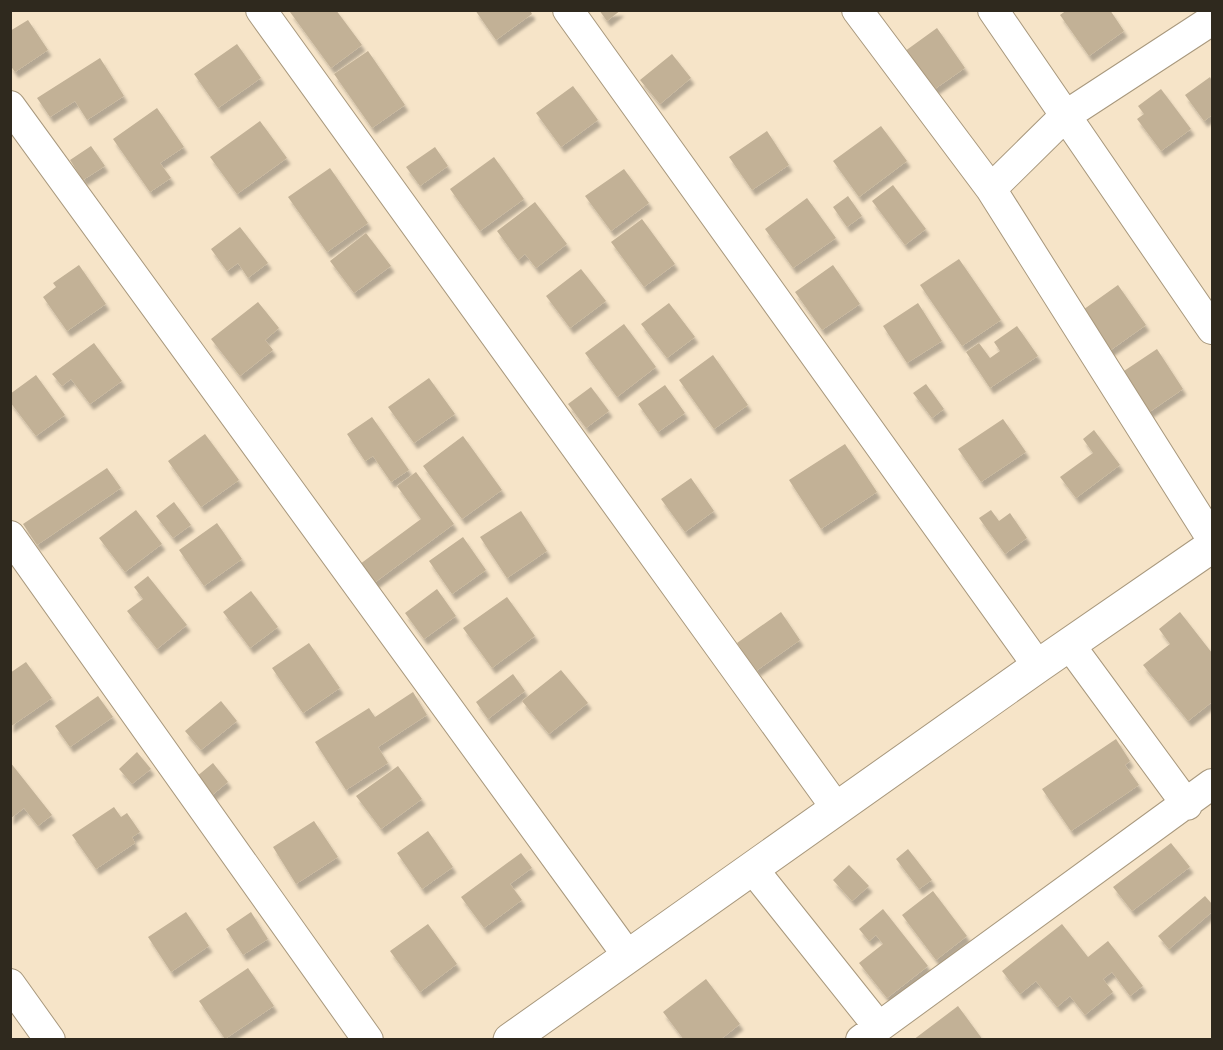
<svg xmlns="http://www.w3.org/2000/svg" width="1223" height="1050" font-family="'Times New Roman',serif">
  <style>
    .building { fill: #c2b196; filter: url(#shadow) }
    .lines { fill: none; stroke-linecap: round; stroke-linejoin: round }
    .minor-casing { stroke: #a8987d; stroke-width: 32 }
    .tertiary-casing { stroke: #a8987d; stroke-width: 35 }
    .minor { stroke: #fff; stroke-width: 30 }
    .tertiary { stroke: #fff; stroke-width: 33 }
  </style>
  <defs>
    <filter id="shadow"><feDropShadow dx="3.5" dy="6" stdDeviation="1.5" flood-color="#0004"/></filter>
  </defs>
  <rect width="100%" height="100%" fill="#f6e4c8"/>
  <!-- building -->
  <path class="building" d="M336,10L362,45L331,68L290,12Z
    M475,10H530L532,14L496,40Z
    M599,10H621L607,21Z
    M1067,10H1110L1124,31L1089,56L1060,15Z
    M28,20L48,50L15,72L10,65V31Z
    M937,28L965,68L929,93L901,54Z
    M237,44L261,78L218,108L194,74Z
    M368,51L405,105L372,128L334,74Z
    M672,54L691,78L660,104L640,80Z
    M100,58L124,96L87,120L75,101L50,117L37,98Z
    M1210,77L1212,81V115L1204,121L1185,95Z
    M573,86L598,120L561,147L536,113Z
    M1161,89L1191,129L1161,151L1137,119L1144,114L1138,106Z
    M157,108L184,147L160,163L171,178L150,192L113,139Z
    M260,121L287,158L237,194L210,157Z
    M881,126L907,161L859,197L833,161Z
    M767,131L789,165L752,190L729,157Z
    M91,146L105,166L83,180L70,160Z
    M435,147L448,166L420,186L406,167Z
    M494,157L524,199L480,231L450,189Z
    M330,168L368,223L327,252L288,197Z
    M624,169L649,203L611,231L585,196Z
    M893,185L926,229L905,245L872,201Z
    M848,196L862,216L847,227L833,207Z
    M807,198L836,238L793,268L765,229Z
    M535,202L567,244L536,268L525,254L518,260L497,231Z
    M642,219L675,264L644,287L611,242Z
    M240,227L268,263L248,278L238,263L227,271L211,249Z
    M366,233L391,266L354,293L330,261Z
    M959,259L1001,320L962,346L920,285Z
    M79,265L106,304L67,331L43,297L56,287L53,283Z
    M833,265L860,304L822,330L795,292Z
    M581,269L606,301L570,328L546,296Z
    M1118,285L1146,325L1108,352L1080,312Z
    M258,302L279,328L265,340L273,350L240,376L211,339Z
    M669,303L695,337L667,358L641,324Z
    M918,303L942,341L907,363L883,326Z
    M624,324L656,367L617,397L585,353Z
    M1017,326L1038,356L990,388L966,352L979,343L990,358L1000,351L994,342Z
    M94,343L122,381L90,404L71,379L62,386L52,374Z
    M1157,349L1183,389L1148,413L1121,373Z
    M713,355L748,405L714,429L679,380Z
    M36,375L65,415L36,436L10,402V394Z
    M429,378L455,414L414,443L388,407Z
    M926,384L944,409L932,418L913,393Z
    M665,385L685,413L658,432L638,404Z
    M591,387L609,411L586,428L568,404Z
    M372,417L409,470L391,482L373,456L365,461L347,434Z
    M1003,419L1026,452L981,482L958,449Z
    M1094,430L1120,465L1076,498L1060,477L1093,453L1083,439Z
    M205,434L239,480L201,507L168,461Z
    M463,436L502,490L462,519L423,466Z
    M845,444L877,492L821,529L789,480Z
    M107,468L121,488L37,545L23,524Z
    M416,472L454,524L370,586L356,567L421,519L397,486Z
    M691,478L714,511L685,532L661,499Z
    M174,502L191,525L173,538L156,516Z
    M136,510L162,544L125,572L99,538Z
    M991,510L999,521L1010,513L1027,538L1005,554L979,518Z
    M521,511L547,551L507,578L480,537Z
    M217,523L242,559L204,586L179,550Z
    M463,537L486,570L452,594L429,561Z
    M148,576L187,625L157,649L127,611L143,599L134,587Z
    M437,589L456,616L424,639L405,613Z
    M251,591L278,627L250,648L223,612Z
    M507,597L535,636L492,668L463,628Z
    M781,612L800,640L756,671L737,643Z
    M1180,612L1212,653V702L1188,721L1143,665L1170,644L1159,629Z
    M309,643L340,688L303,713L272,668Z
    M26,662L52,698L10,727V673Z
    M561,670L588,703L549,734L522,701Z
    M513,674L525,691L488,719L476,702Z
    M413,692L427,715L378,747L388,763L346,790L315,742L369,708L375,717Z
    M98,696L113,717L70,747L55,726Z
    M221,701L237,721L201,750L185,731Z
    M1116,739L1130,761L1125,765L1139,785L1071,831L1042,789Z
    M137,752L151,769L132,784L119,769Z
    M10,762L52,815L38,826L24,808L10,819Z
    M213,763L228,782L211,796L196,777Z
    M398,766L422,799L381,829L356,796Z
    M114,807L121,817L127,813L140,832L132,837L135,843L96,869L72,835Z
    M314,821L338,857L296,884L273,847Z
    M428,831L453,867L422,889L397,853Z
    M1171,843L1190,867L1132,911L1113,887Z
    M908,849L932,880L919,889L896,859Z
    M521,853L532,868L510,884L522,900L484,928L461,897Z
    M849,865L869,886L852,901L833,880Z
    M933,891L967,936L936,960L902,915Z
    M1205,896L1212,904V912L1169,949L1158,936Z
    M883,909L928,966L887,998L859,963L883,944L876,935L869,941L859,929Z
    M186,912L209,946L171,972L148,937Z
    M251,912L268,939L243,955L226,929Z
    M428,924L457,964L420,992L390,951Z
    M1062,924L1088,957L1108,941L1143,986L1130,996L1112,972L1103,979L1113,992L1085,1015L1070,996L1057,1007L1036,981L1020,994L1002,971Z
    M248,968L274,1006L225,1039L199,1001Z
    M706,979L740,1024L720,1040H684L663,1012Z
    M958,1006L983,1040H913Z"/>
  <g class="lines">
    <!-- minor casing -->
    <g class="minor-casing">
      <path id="minor" d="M261,10L837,809
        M568,10L1038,666
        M857,10L991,189L1212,539
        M993,10L1212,329
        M10,106L628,956
        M991,189L1065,116L1212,20
        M10,536L368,1040
        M1069,644L1187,805
        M752,868L878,1026
        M10,984L50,1040
        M861,1040L1212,784"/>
    </g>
    <!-- tertiary casing -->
    <g class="tertiary-casing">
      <path id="tertiary" d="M510,1040L1038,666L1212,546"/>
    </g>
    <!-- minor -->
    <use href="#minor" class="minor"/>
    <!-- tertiary -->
    <use href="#tertiary" class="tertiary"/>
  </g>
  <!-- border -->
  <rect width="1223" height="1050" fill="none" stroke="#2f291e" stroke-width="24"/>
</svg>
